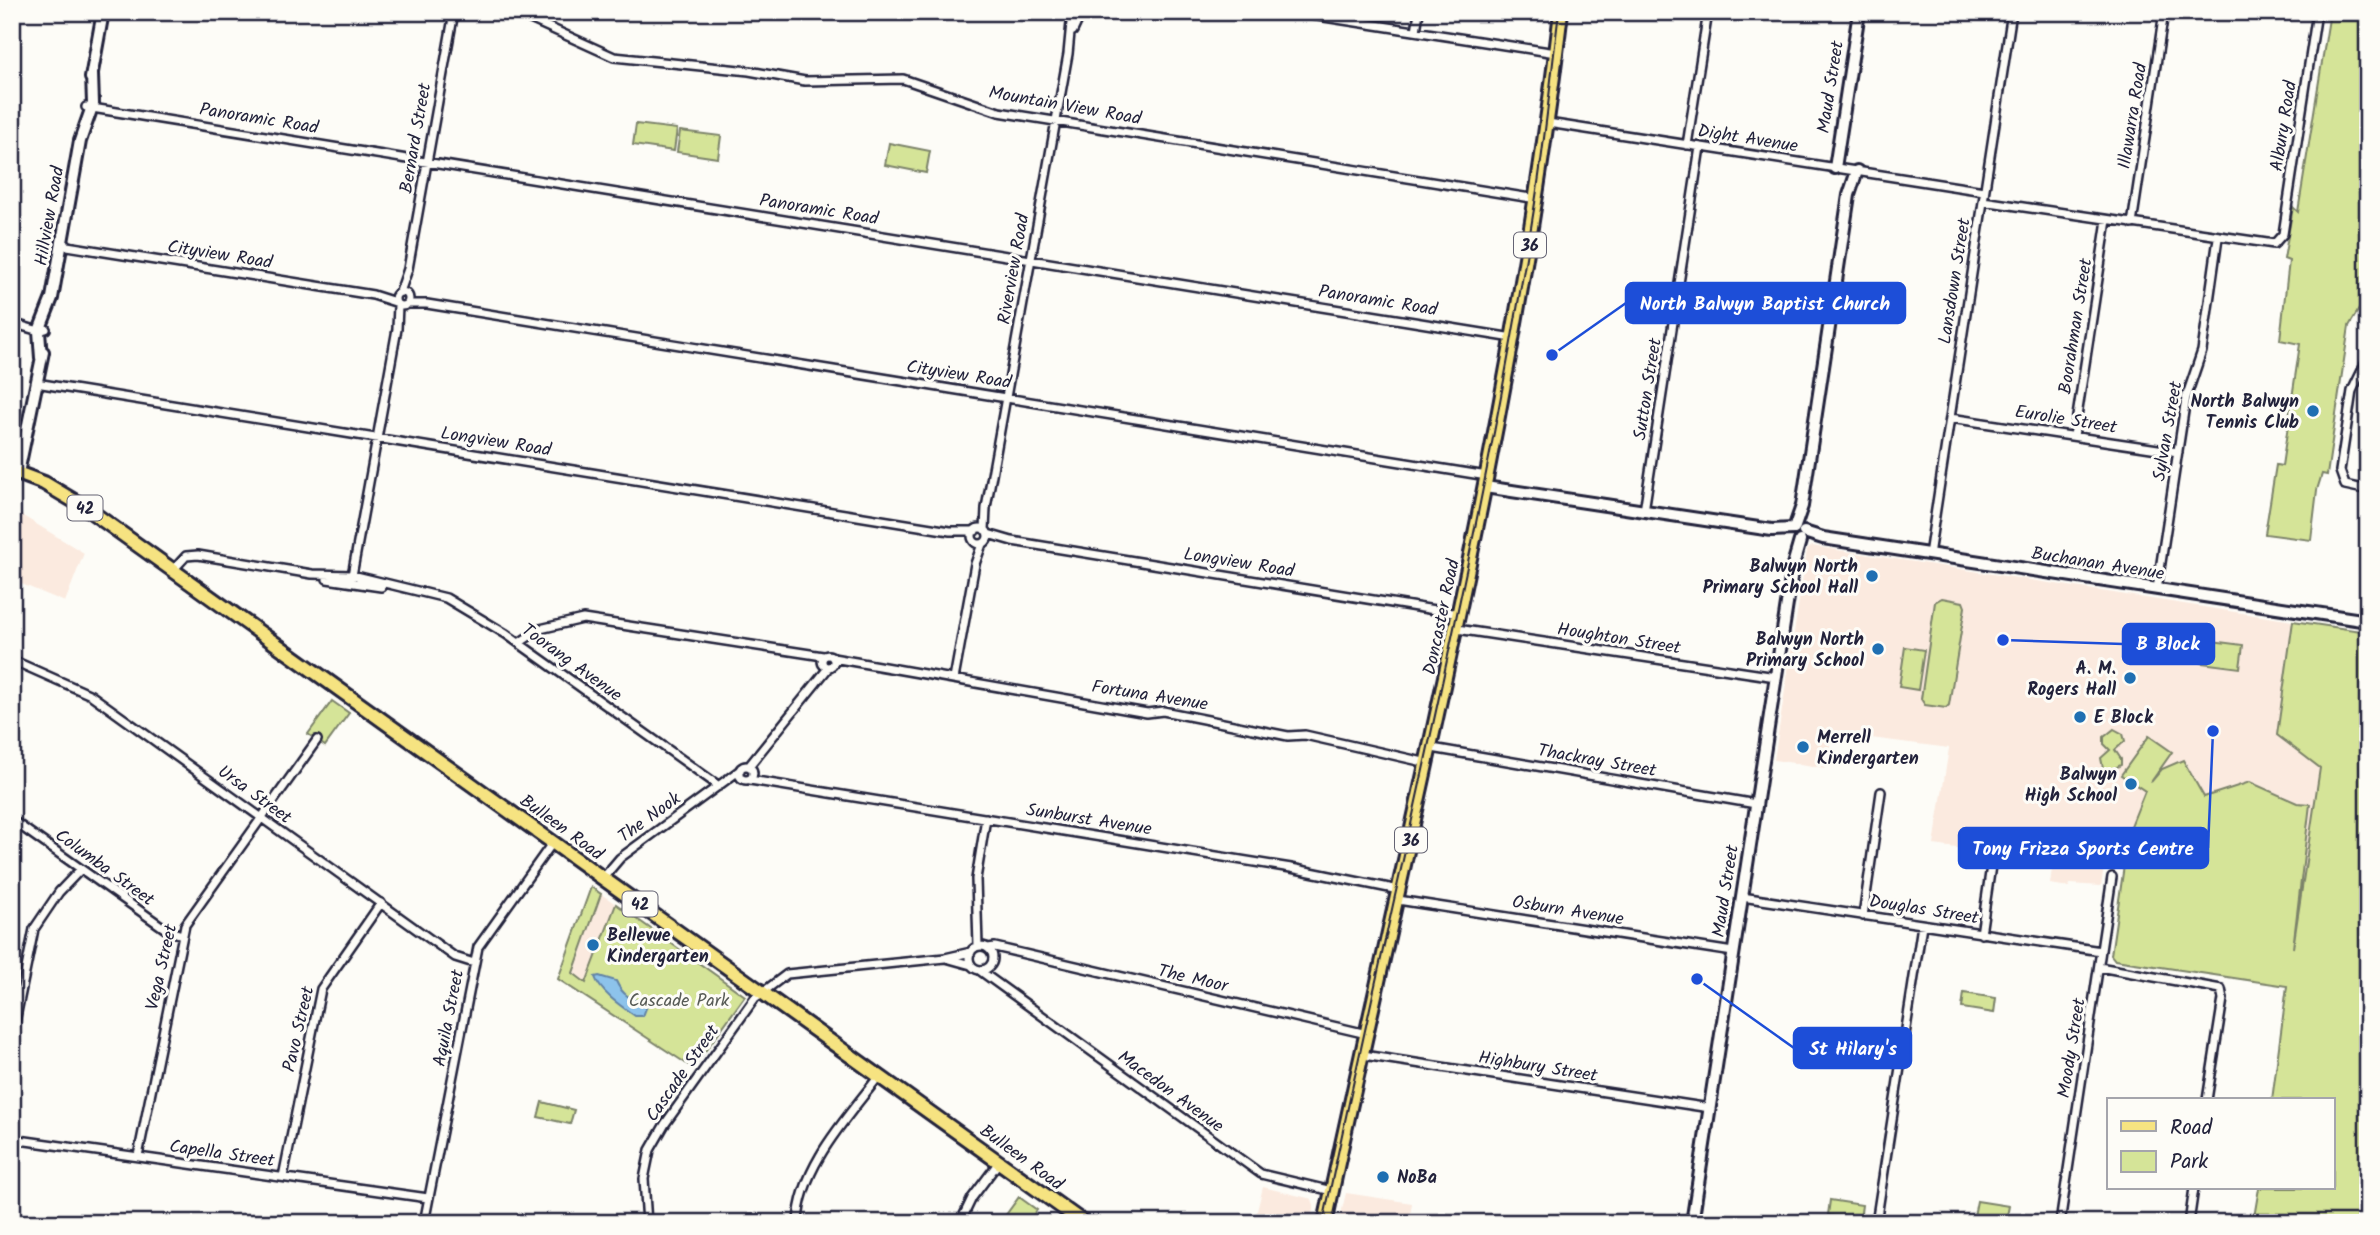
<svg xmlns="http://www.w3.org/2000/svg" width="2380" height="1235" font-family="Kalam,sans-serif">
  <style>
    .built { fill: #fbeadf }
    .green { fill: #d5e498; stroke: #7c836a; stroke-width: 2 }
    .water { fill: #8dc3eb; stroke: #6283a5; stroke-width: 2 }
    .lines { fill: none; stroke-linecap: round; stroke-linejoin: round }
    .street-casing { stroke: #22223b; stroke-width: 12 }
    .secondary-casing { stroke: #22223b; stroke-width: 16 }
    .primary-casing { stroke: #22223b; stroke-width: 18 }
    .street { stroke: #fdfcf7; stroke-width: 7 }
    .secondary { stroke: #fdfcf7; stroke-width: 10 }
    .primary { stroke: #f6e381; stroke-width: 12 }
    .tram { stroke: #22223b; stroke-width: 2 }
    .poi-dot { fill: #1f6fb2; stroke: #fdfcf7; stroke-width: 2.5 }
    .labels { text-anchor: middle; stroke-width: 6; stroke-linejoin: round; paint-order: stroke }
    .shield { fill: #fdfcf7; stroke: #646373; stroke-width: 2 }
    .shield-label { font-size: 16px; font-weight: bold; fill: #22223b }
    .street-label { font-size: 18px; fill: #22223b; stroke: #fdfcf7 }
    .poi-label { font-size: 18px; font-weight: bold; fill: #22223b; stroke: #fdfcf7; text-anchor: end }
    .park-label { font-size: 18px; fill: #585c57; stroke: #fdfcf7 }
    .leader { fill: none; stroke: #1d4ed8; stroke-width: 2.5 }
    .callout-dot { fill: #1d4ed8; stroke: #fdfcf7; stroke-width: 2.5 }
    .callout { fill: #1d4ed8; stroke: #1d4ed8; stroke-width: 2.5 }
    .callout-label { font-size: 19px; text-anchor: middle; font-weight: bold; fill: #fff }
  </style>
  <rect width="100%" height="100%" fill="#fdfcf7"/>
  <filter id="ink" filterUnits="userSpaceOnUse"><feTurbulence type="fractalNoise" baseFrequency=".0143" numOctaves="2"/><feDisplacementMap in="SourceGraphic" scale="14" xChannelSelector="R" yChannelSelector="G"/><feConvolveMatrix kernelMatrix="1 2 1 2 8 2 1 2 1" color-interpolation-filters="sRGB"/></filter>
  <g filter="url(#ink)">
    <!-- built -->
    <path class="built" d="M13,510L84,553L65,602L12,580Z
      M1812,546L2293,621L2277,735L2320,768L2287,986L2115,960L2111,955L2124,871L2104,868L2101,886L2070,884L2069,887L2050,884L2053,861L1934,845L1949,748L1832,733L1826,768L1774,760L1807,550Z
      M601,894L616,904L586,983L573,974Z
      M1263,1187L1312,1199L1314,1205L1310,1223H1254Z
      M1346,1193L1412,1203L1409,1223H1374L1340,1218Z"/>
    <!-- green -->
    <path class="green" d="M2330,12H2368V294L2349,326L2327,475L2322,474L2317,490L2311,540L2265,534L2276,465L2282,466L2300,344L2280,340L2289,261L2284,259L2293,207L2298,212Z
      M636,124L677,129L674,151L633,145Z
      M680,131L721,136L718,158L677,152Z
      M889,143L930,151L926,173L885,165Z
      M1942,598L1963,602L1965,607L1949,705L1946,708L1925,705L1921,699L1935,602Z
      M2293,621L2368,632V1223H2253L2259,1188H2333V1100H2272L2287,986L2115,960L2111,955L2129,831L2145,791L2121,775L2149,736L2172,752L2151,782L2162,769L2183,760L2204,797L2250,782L2297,803L2310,804L2293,948L2320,768L2277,735Z
      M2204,640L2243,645L2240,668L2201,663Z
      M1905,647L1924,650L1918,690L1899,687Z
      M332,701L349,713L325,746L308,734Z
      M2114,729L2123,734L2125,741L2115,750L2121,759V765L2109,771L2103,768L2101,758L2110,750L2104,744V737Z
      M591,887L601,894L573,973L586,983L616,904L745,996L693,1068L558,979Z
      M1964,993L1996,998L1994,1013L1962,1008Z
      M542,1102L574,1110L570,1124L538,1117Z
      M1019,1197L1037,1210L1027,1223H1000Z
      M1830,1200L1862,1205L1860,1220L1828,1215Z
      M1977,1201L2009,1206L2006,1221L1974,1216Z"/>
    <!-- water -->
    <path class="water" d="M599,976L616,981C622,995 632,1001 648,1003L643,1016H635C621,1006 600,992 595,977Z"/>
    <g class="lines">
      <!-- street casing -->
      <g class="street-casing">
        <path id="street" d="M515,12L614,57L749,71L805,81L903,79L999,112L1537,199
          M1292,12L1556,53
          M1073,31L1082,12
          M1416,31L1419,12
          M86,107L1513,338
          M1548,123L1984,191
          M1687,145L1708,12
          M1983,201L2274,244L2283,234L2317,12
          M2132,224L2164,12
          M61,245L373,295L395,302
          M395 299a7 7 0 1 1 14 0a7 7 0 1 1-14 0Z
          M400,292L408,269L454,12
          M408,304H427L1487,476
          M12,323L39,331L46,329
          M2368,358L2352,391L2340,471L2345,485L2368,490
          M36,383L950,531H975
          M1950,418L2178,452
          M2074,436L2107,220
          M1644,511L1700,147
          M972 536a8 8 0 1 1 16 0a8 8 0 1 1-16 0Z
          M985,530L986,508L1068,54L1072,12
          M988,534L1012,541L1459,614
          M1929,555L2012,12
          M173,570L186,556L198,555L312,574L352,575L446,598L506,634L719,786
          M327,579L381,587
          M351,581L397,329L398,305
          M2157,589L2186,398L2202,351L2218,238
          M1457,629L1776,677
          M519,643L540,629L583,619L823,656
          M822 661a6 6 0 1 1 12 0a6 6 0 1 1-12 0Z
          M833,658L1147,713L1163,711L1288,736L1305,735L1428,763
          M12,660L91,695L455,957L474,963
          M954,679L975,564L982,544
          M1432,748L1756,804
          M739 773a7 7 0 1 1 14 0a7 7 0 1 1-14 0Z
          M749,766L829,667
          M750,780L1291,868L1399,890
          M12,820L167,930L182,935
          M603,878L620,858L740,770
          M1742,897L2101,951
          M1398,900L1733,952
          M1863,916L1881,792
          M1981,934L1992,859
          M969 958a12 12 0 1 1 24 0a12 12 0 1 1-24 0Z
          M978,946L976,879L986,818
          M988,948L995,947L1367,1034
          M946,958L971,965
          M2099,967L2221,989L2223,999L2207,1100
          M979,970L1261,1174L1332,1191
          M12,1037L34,929L59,892L81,869
          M1363,1055L1710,1108
          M12,1139L428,1198
          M138,1156L185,925L317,740
          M283,1177L321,989L381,903
          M424,1223L478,947L553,842
          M647,1223L644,1179L650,1150L665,1124L755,998L787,974L945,958L971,952
          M798,1223C800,1167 847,1118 879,1076
          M960,1223L972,1198L999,1162
          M1876,1223L1922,925
          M2060,1223L2112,877
          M2189,1223L2194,1188"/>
      </g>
      <!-- secondary casing -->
      <g class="secondary-casing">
        <path id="secondary" d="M91,78L103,12
          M1835,168L1859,12
          M41,358L39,331L52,298L80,141L93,104L92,74
          M18,473L43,352
          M1485,487L1772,530L1793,529
          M1794,529L1802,506L1849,195L1857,171
          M1804,532L1823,538L2368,621
          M1692,1223L1793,565L1800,541"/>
      </g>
      <!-- primary casing -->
      <g class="primary-casing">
        <path id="primary" d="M12,471L44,483L86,508L1084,1223
          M1325,1223C1411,820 1513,422 1561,12"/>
      </g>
      <!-- street -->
      <use href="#street" class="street"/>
      <!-- secondary -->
      <use href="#secondary" class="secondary"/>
      <!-- primary -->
      <use href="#primary" class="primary"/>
      <!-- tram -->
      <path class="tram" d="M1323,1223C1395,883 1480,546 1535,203C1545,140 1551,76 1559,12"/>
    </g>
  </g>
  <!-- markers -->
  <g class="poi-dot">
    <circle cx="2313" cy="411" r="7"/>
    <circle cx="1872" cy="576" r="7"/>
    <circle cx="1878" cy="649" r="7"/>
    <circle cx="2130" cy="678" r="7"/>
    <circle cx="2080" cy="717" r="7"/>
    <circle cx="1803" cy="747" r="7"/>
    <circle cx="2131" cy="784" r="7"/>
    <circle cx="593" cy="945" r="7"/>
    <circle cx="1383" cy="1177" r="7"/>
  </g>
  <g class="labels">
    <!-- shield labels -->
    <g class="shield">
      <rect x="1514" y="232.5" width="32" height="25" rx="5"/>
      <rect x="67.5" y="495.5" width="35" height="25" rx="5"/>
      <rect x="1395" y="827.5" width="32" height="25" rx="5"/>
      <rect x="622.5" y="891.5" width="35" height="25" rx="5"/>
    </g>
    <g class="shield-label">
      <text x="1530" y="251">36</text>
      <text x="85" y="514">42</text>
      <text x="1411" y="846">36</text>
      <text x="640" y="910">42</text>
    </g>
    <!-- street labels -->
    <g class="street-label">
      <text transform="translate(1830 87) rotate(-81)" y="6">Maud Street</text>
      <text transform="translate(1065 105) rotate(10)" y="6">Mountain View Road</text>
      <text transform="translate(2132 116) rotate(-81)" y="6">Illawarra Road</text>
      <text transform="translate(259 118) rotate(9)" y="6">Panoramic Road</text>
      <text transform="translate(2283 126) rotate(-81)" y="6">Albury Road</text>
      <text transform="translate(415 138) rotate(-80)" y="6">Bernard Street</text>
      <text transform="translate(1748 138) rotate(9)" y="6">Dight Avenue</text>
      <text transform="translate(819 209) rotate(9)" y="6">Panoramic Road</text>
      <text transform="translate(49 216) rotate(-80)" y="6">Hillview Road</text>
      <text transform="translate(220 254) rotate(9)" y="6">Cityview Road</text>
      <text transform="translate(1013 269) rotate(-80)" y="6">Riverview Road</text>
      <text transform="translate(1954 281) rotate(-81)" y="6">Lansdown Street</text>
      <text transform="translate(1378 300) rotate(9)" y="6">Panoramic Road</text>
      <text transform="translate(2075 326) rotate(-81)" y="6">Boorahman Street</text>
      <text transform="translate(959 374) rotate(9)" y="6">Cityview Road</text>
      <text transform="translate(1647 389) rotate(-81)" y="6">Sutton Street</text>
      <text transform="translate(2066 419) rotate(9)" y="6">Eurolie Street</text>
      <text transform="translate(2167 431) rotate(-80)" y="6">Sylvan Street</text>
      <text transform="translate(496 441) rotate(9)" y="6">Longview Road</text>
      <text transform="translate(1239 562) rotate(9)" y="6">Longview Road</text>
      <text transform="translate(2098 563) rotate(9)" y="6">Buchanan Avenue</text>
      <text transform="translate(1441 617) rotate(-78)" y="6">Doncaster Road</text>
      <text transform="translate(1619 638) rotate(9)" y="6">Houghton Street</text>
      <text transform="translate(572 662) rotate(36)" y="6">Toorang Avenue</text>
      <text transform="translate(1150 695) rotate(9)" y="6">Fortuna Avenue</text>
      <text transform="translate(1597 760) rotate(10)" y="6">Thackray Street</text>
      <text transform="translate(255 794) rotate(36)" y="6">Ursa Street</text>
      <text transform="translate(649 817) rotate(-36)" y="6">The Nook</text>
      <text transform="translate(1089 819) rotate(9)" y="6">Sunburst Avenue</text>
      <text transform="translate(562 827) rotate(36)" y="6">Bulleen Road</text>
      <text transform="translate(105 867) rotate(36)" y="6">Columba Street</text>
      <text transform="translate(1725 891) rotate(-81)" y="6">Maud Street</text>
      <text transform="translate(1924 909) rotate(9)" y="6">Douglas Street</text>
      <text transform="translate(1568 910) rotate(9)" y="6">Osburn Avenue</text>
      <text transform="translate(161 967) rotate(-77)" y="6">Vega Street</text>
      <text transform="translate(1193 978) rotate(13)" y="6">The Moor</text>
      <text transform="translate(448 1018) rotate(-79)" y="6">Aquila Street</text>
      <text transform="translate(298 1029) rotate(-77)" y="6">Pavo Street</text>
      <text transform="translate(2071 1048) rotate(-81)" y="6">Moody Street</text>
      <text transform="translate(1538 1066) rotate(9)" y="6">Highbury Street</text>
      <text transform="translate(682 1073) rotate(-55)" y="6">Cascade Street</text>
      <text transform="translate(1171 1091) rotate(36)" y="6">Macedon Avenue</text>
      <text transform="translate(222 1153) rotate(8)" y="6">Capella Street</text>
      <text transform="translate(1022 1157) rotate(36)" y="6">Bulleen Road</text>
    </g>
    <!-- poi labels -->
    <g class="poi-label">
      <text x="2299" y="407">North Balwyn<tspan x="2299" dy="21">Tennis Club</tspan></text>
      <text x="1858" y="572">Balwyn North<tspan x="1858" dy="21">Primary School Hall</tspan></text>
      <text x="1864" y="645">Balwyn North<tspan x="1864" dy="21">Primary School</tspan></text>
      <text x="2116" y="674">A. M.<tspan x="2116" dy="21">Rogers Hall</tspan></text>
      <text x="2094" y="723" text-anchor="start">E Block</text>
      <text x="1817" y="743" text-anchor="start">Merrell<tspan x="1817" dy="21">Kindergarten</tspan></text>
      <text x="2117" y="780">Balwyn<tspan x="2117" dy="21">High School</tspan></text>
      <text x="607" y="941" text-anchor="start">Bellevue<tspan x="607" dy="21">Kindergarten</tspan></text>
      <text x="1397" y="1183" text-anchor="start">NoBa</text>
    </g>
    <!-- park labels -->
    <g class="park-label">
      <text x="679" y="1006">Cascade Park</text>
    </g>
  </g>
  <!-- callouts -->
  <path class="leader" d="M1552 355L1626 303M2003 640L2123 644M2213 731L2208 848M1697 979L1794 1048"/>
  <g class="callout-dot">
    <circle cx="1552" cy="355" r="7"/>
    <circle cx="2003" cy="640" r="7"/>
    <circle cx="2213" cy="731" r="7"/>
    <circle cx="1697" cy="979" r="7"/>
  </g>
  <g class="callout">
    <rect x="1626" y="283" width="279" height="40" rx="7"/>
    <rect x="2123" y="624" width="91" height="40" rx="7"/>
    <rect x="1959" y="828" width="249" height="40" rx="7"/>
    <rect x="1794" y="1028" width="117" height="40" rx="7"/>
  </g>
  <g class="callout-label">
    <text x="1765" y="310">North Balwyn Baptist Church</text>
    <text x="2168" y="650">B Block</text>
    <text x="2083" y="855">Tony Frizza Sports Centre</text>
    <text x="1853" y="1055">St Hilary's</text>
  </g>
  <!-- margin -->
  <rect width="2380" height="1235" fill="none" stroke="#fdfcf7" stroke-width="42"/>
  <rect x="21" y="21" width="2338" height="1193" fill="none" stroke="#22223b" stroke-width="2.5" filter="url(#ink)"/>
  <!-- legend -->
  <rect x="2107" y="1098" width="228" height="91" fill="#fdfcf7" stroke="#a5a5ac" stroke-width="2"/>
  <rect x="2121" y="1121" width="35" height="10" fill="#f6e381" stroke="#a5a5ac" stroke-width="2"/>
  <text x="2170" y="1134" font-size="21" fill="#22223b">Road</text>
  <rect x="2121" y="1151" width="35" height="21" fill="#d5e498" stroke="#a5a5ac" stroke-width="2"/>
  <text x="2170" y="1168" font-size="21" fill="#22223b">Park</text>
</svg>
